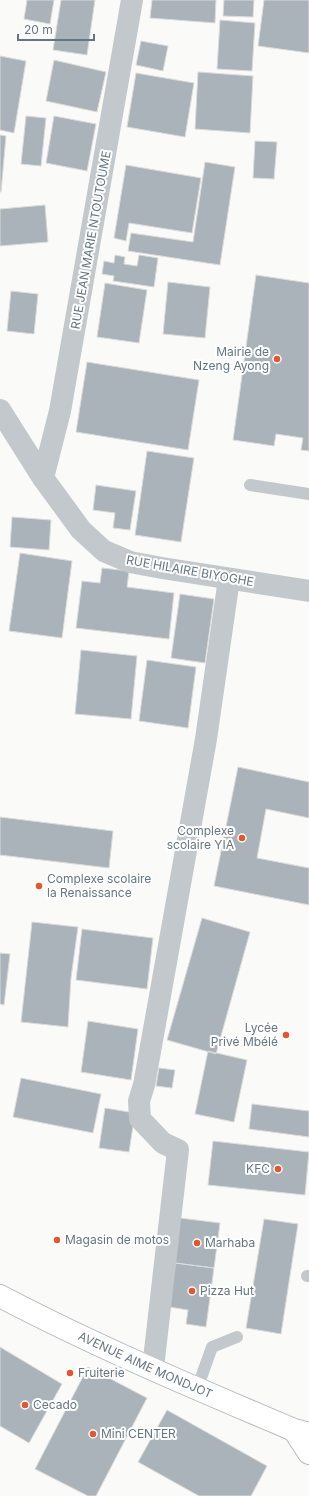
<svg xmlns="http://www.w3.org/2000/svg" width="309" height="1496" font-family="Inter,sans-serif">
  <style>
    .building { fill: #aab3b9; stroke: #dcdcda }
    .lines { fill: none; stroke-linecap: round; stroke-linejoin: round }
    .secondary-casing { stroke: #b3babf; stroke-width: 24 }
    .lane { stroke: #c3c8cc; stroke-width: 12 }
    .street { stroke: #c3c8cc; stroke-width: 22 }
    .secondary { stroke: #fff; stroke-width: 22 }
    .poi-dot { fill: #e4572e; stroke: #fff; stroke-width: 1.5 }
    .labels { text-anchor: middle; stroke-width: 4; stroke-linejoin: round; paint-order: stroke }
    .street-label { font-size: 12px; fill: #657683; stroke: #fff }
    .poi-label { font-size: 12px; fill: #657683; stroke: #fff; text-anchor: start }
  </style>
  <rect width="100%" height="100%" fill="#fafaf8"/>
  <!-- building -->
  <path class="building" d="M27,0H54L50,24L24,19Z
    M61,0H95L87,55L53,50Z
    M152,0H216L215,23L150,18Z
    M224,0H254L253,17L223,16Z
    M264,0H309V53L258,46Z
    M220,20L255,23L252,71L217,69Z
    M141,41L168,46L163,71L136,65Z
    M0,56L26,61L14,133L0,130Z
    M54,60L106,72L97,112L46,101Z
    M198,72L253,76L250,133L195,129Z
    M136,73L194,83L185,137L127,127Z
    M26,116L46,118L41,166L21,164Z
    M54,116L96,124L87,171L46,163Z
    M0,135L6,136L1,192H0Z
    M255,141L277,142L274,179L253,178Z
    M205,162L235,167L220,265L128,251L131,233L193,242Z
    M126,165L201,178L192,233L129,223L126,241L114,238Z
    M45,205L48,242L0,246V209Z
    M115,255L125,257L124,264L137,266L139,255L158,258L154,287L113,281L114,276L102,274L104,261L114,263Z
    M256,275L309,283V451L301,450L303,438L276,434L274,446L233,440Z
    M168,282L210,287L205,338L163,334Z
    M105,283L147,290L139,343L97,337Z
    M11,291L38,294L34,334L7,331Z
    M87,362L199,380L188,450L76,432Z
    M147,451L194,458L181,542L135,535Z
    M96,485L136,491L130,530L113,528L115,513L93,510Z
    M12,517L51,520L49,550L10,547Z
    M20,553L72,561L62,638L9,631Z
    M102,568L129,571L127,587L174,593L169,639L76,628L82,581L100,583Z
    M180,594L214,599L205,663L171,658Z
    M81,650L137,656L131,719L75,714Z
    M147,660L196,667L188,728L139,721Z
    M238,767L309,782V818L266,809L257,858L309,868V905L214,886Z
    M0,817L113,831L109,868L0,855Z
    M202,918L250,932L216,1054L167,1040Z
    M32,922L78,927L71,978L68,1027L21,1022Z
    M82,929L153,938L147,989L76,980Z
    M0,953L10,954L4,1005L0,1004Z
    M88,1021L138,1029L131,1080L81,1072Z
    M208,1051L247,1060L234,1122L195,1114Z
    M159,1068L175,1070L172,1088L156,1086Z
    M21,1078L101,1094L93,1133L13,1117Z
    M252,1104L309,1111V1137L249,1129Z
    M105,1108L135,1113L129,1152L99,1148Z
    M213,1141L309,1152L305,1195L208,1185Z
    M180,1218L220,1223L214,1268L175,1263Z
    M264,1219L298,1224L281,1334L246,1328Z
    M175,1263L214,1268L206,1327L186,1324L188,1310L169,1307Z
    M0,1347L62,1384L29,1443L0,1426Z
    M88,1367L147,1398L96,1496H88L35,1469Z
    M167,1410L267,1466L251,1496H199L138,1462Z"/>
  <g class="lines">
    <!-- secondary casing -->
    <g class="secondary-casing">
      <g id="secondary">
        <path id="s1" d="M0,1296C95,1346 195,1388 294,1430L309,1434"/>
        <path d="M294,1430L309,1453"/>
      </g>
    </g>
    <!-- lane -->
    <path class="lane" d="M250,485L309,494
      M307,1276H309
      M197,1389L212,1347L237,1337"/>
    <!-- street -->
    <path class="street" d="M0,410L43,478L81,530L104,551L130,562L162,568L309,591
      M43,478L60,411L132,0
      M153,1368L178,1150L163,1143L140,1119L139,1101L144,1085L206,739L229,579"/>
    <!-- secondary -->
    <use href="#secondary" class="secondary"/>
  </g>
  <!-- markers -->
  <g class="poi-dot">
    <circle cx="277" cy="359" r="4"/>
    <circle cx="242" cy="838" r="4"/>
    <circle cx="39" cy="886" r="4"/>
    <circle cx="286" cy="1035" r="4"/>
    <circle cx="278" cy="1169" r="4"/>
    <circle cx="57" cy="1240" r="4"/>
    <circle cx="197" cy="1243" r="4"/>
    <circle cx="192" cy="1291" r="4"/>
    <circle cx="70" cy="1373" r="4"/>
    <circle cx="25" cy="1405" r="4"/>
    <circle cx="93" cy="1434" r="4"/>
  </g>
  <g class="labels">
    <!-- street labels -->
    <g class="street-label">
      <text transform="translate(91 240) rotate(-80)" y="4">RUE JEAN MARIE NTOUTOUME</text>
      <text transform="translate(190 571) rotate(10)" y="4">RUE HILAIRE BIYOGHE</text>
      <text dy="4" stroke="none"><textPath href="#s1" startOffset="161">AVENUE AIME MONDJOT</textPath></text>
    </g>
    <!-- poi labels -->
    <g class="poi-label">
      <text x="269" y="356" text-anchor="end">Mairie de<tspan x="269" dy="14">Nzeng Ayong</tspan></text>
      <text x="234" y="835" text-anchor="end">Complexe<tspan x="234" dy="14">scolaire YIA</tspan></text>
      <text x="47" y="883">Complexe scolaire<tspan x="47" dy="14">la Renaissance</tspan></text>
      <text x="278" y="1032" text-anchor="end">Lycée<tspan x="278" dy="14">Privé Mbélé</tspan></text>
      <text x="270" y="1173" text-anchor="end">KFC</text>
      <text x="65" y="1244">Magasin de motos</text>
      <text x="205" y="1247">Marhaba</text>
      <text x="200" y="1295">Pizza Hut</text>
      <text x="78" y="1377">Fruiterie</text>
      <text x="33" y="1409">Cecado</text>
      <text x="101" y="1438">Mini CENTER</text>
    </g>
  </g>
  <!-- scale -->
  <path d="M18 34v6h76v-6" fill="none" stroke="#657683" stroke-width="2"/>
  <text x="24" y="34" font-size="12" fill="#657683" stroke="#ffffff" stroke-width="3" paint-order="stroke">20 m</text>
</svg>
